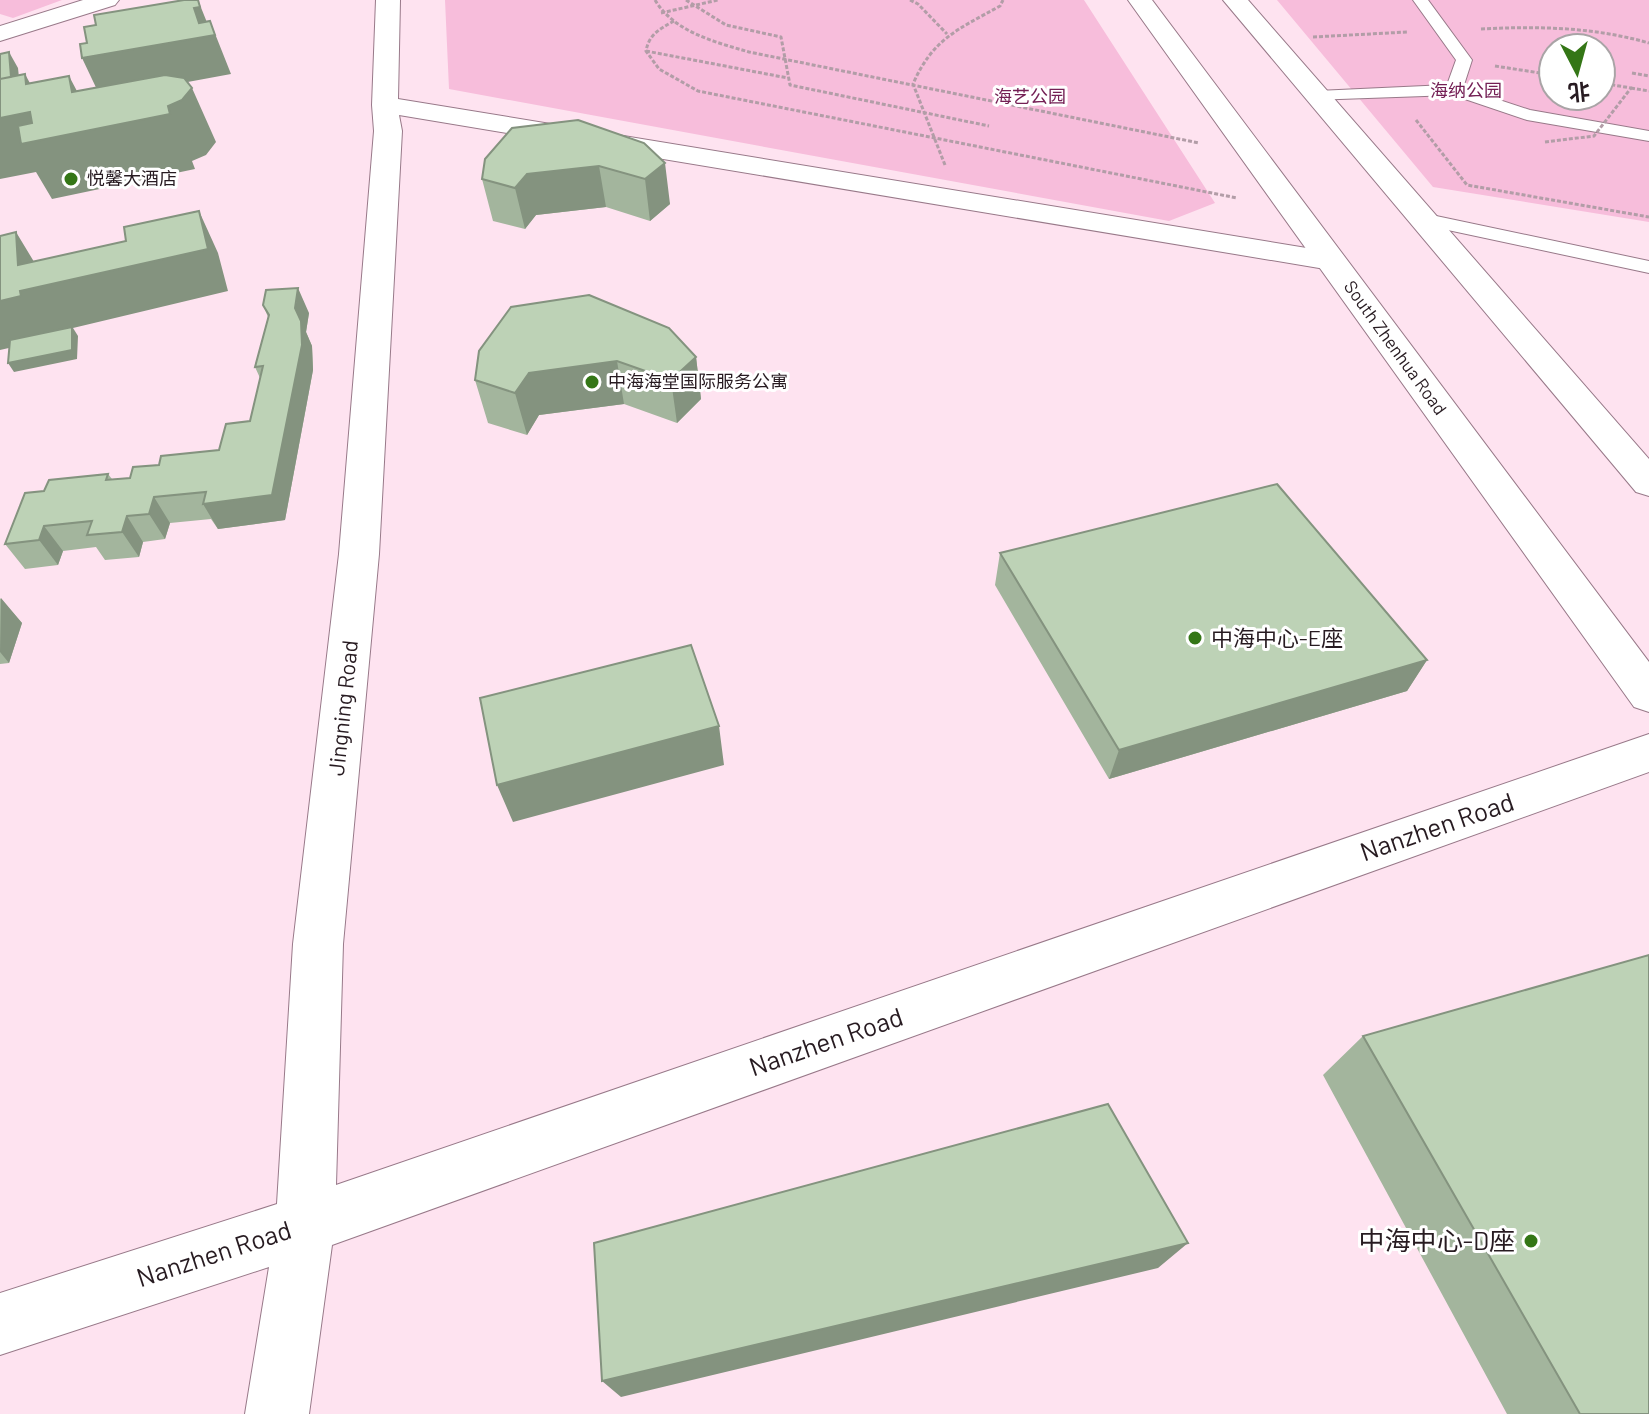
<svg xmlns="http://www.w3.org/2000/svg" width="1649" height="1414" font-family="Barlow,'Noto Sans SC',sans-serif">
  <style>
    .green { fill: #f7bddb; fill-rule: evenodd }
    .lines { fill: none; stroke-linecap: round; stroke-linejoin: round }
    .service-casing { stroke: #987989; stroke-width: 2 }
    .minor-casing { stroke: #987989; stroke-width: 2 }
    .secondary-casing { stroke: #987989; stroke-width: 2 }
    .path { stroke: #b29da7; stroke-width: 3; stroke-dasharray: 4 2; stroke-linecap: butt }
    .service { fill: #fff; fill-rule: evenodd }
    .minor { fill: #fff; fill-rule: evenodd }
    .secondary { fill: #fff; fill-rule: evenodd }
    .path-bridge { stroke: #b29da7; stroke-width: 3; stroke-dasharray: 4 2; stroke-linecap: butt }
    .wall { fill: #a3b59d }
    .shaded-wall { fill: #84937f }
    .building { fill: #bdd2b6; stroke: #84937f; stroke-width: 2 }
    .poi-dot { fill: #347616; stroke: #fff; stroke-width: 3 }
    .labels { text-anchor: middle; stroke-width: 6; stroke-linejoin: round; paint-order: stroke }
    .far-park-label { font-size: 18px; fill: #742055; stroke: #fff }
    .far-poi-label { font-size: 18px; fill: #271b21; stroke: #fff; text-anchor: start }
    .far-street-label { font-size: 18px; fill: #271b21; stroke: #fff }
    .poi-label { font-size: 22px; fill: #271b21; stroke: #fff; text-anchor: start }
    .street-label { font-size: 22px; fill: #271b21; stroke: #fff }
    .near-street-label { font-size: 26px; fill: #271b21; stroke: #fff }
    .near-poi-label { font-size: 26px; fill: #271b21; stroke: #fff; text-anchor: end }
  </style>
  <rect width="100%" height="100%" fill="#fee3f0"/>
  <!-- green -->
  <path class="green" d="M0,0H62L13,18L0,14Z
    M445,0H1084L1215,203L1169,221L449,89Z
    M1277,0H1649V222L1433,187ZM1553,48H1601V96H1553Z"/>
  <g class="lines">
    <!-- service casing -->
    <g class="service-casing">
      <path id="service" d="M1413,0H1428L1472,60L1463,88L1530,110L1649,131V141L1527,120L1453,95L1311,100L1309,96L1317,91L1447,85L1456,60Z
        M1422,213L1649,261V273L1415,223L1413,219L1415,215Z"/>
    </g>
    <!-- minor casing -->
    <g class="minor-casing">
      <path id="minor" d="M83,0H119L115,5L0,41V26Z
        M376,0H400L398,99L1331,252L1342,254L1346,261L1342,268L1331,270L399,115L402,131L379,554L343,944L336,1185L1649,734V772L332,1245L309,1414H245L269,1267L0,1355V1293L277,1204L293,944L339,554L374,131L372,105Z"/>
    </g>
    <!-- secondary casing -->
    <g class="secondary-casing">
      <path id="secondary" d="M1128,0H1152L1649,662V712L1634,707Z
        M1223,0H1248L1649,459V496L1636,492Z"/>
    </g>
    <!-- path -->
    <path class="path" d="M655,0C674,32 715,42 749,52L1199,143
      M686,0L726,25L781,37L790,85L989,126
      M910,0L918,4L947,34
      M661,13L718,0
      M674,21C660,29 649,34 646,51L659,69L698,91L1237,198
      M1481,29C1538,26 1593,27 1649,43
      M1313,37L1407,32
      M646,51L788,78
      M1495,66L1553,75
      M1632,73L1649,76
      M1631,88L1649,91
      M1416,120L1467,185L1649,217
      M945,165L913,84C933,38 959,29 1000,6L1003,0"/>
    <!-- service -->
    <use href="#service" class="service"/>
    <!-- minor -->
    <use href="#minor" class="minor"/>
    <!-- secondary -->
    <use href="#secondary" class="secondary"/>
    <!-- path-bridge -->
    <path class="path-bridge" d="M1545,142L1594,136L1631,88L1601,83"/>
  </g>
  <!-- wall -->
  <path class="wall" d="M644,143L670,204L650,221L606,207L536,215L525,229L493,221L482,179Z
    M263,305L309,313L306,332L312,346L313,370L285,520L218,529L211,519L170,523L165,539L143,542L139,557L105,560L96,547L63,551L58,565L25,569L5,544L44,491L108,474L112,479L130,478L159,465L219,450L250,421L260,378L255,367L268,317Z
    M479,351L696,357L701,399L677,423L624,404L539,415L527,435L488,423L475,380Z
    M1000,553L1427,660L1407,691L1109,779L995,585Z
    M0,598L22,623L9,663L0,664Z
    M1363,1036L1649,1414H1507L1323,1075Z"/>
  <!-- shaded-wall -->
  <path class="shaded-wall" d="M198,0L212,35L210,21L231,74L101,98L82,58L194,8Z
    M9,52L18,68L21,97L26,84L25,74L54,128L72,92L69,76L97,129L168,106L192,88L216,142L206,155L192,161L195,169L52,199L36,172L0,179V118Z
    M665,163L670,204L650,221L645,179Z
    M599,166L606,207L536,215L525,229L515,188L527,174Z
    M199,211L218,253L228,291L73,328L78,336L77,359L14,372L8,363L48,339L0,350V301L18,265L16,232L42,275L43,286Z
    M298,288L309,313L306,332L312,346L313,370L285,520L218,529L203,504L272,495Z
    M696,357L701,399L677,423L671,380Z
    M617,361L624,404L539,415L527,435L515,393L529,373Z
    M154,497L170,523L165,539L149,514Z
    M127,516L143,542L139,557L122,532Z
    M44,526L63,551L58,565L39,540Z
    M1,598L22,623L9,663L0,652Z
    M1427,660L1407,691L1109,779L1119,750Z
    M719,726L724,765L513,822L497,785Z
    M1188,1243L1158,1268L621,1397L602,1381Z"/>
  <!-- building -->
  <path class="building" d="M184,0H198L200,7L194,8L199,23L210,21L215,35L82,58L80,44L87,43L84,27L96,25L94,15Z
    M9,52L11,77L0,79V54Z
    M25,74L26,84L69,76L72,92L165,75L184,78L192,88L182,100L168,106L170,114L21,144L18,126L32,123L30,112L0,118V79Z
    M578,120L644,143L665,163L645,179L599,166L527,174L515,188L482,179L485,159L512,128Z
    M199,211L208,249L20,291L21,296L0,301V236L16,232L18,265L126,241L124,227Z
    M298,288L295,308L301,321L302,345L272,495L203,504L206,492L154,497L149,514L127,516L122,532L87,535L92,521L44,526L39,540L5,544L25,493L44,491L49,480L108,474L106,480L130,478L133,467L159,465L161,456L219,450L226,424L250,421L263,366L255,367L269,315L263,305L266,290Z
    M589,295L669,328L696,357L671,380L617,361L529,373L515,393L475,380L479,351L511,307Z
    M72,327V350L8,363L10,340Z
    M1277,484L1427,660L1119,750L1000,553Z
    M691,645L719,726L497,785L480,698Z
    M1649,955V1414H1580L1363,1036Z
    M1108,1104L1188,1243L602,1381L594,1243Z"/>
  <!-- markers -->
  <g class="poi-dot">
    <circle cx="71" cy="179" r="8"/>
    <circle cx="592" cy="382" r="8"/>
    <circle cx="1195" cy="638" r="8"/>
    <circle cx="1531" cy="1241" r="8"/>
  </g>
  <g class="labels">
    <!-- far-park labels -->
    <g class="far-park-label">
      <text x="1466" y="97">海纳公园</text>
      <text x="1030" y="103">海艺公园</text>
    </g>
    <!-- far-poi labels -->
    <g class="far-poi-label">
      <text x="87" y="185">悦馨大酒店</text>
      <text x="608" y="388">中海海堂国际服务公寓</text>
    </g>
    <!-- far-street labels -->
    <g class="far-street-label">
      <text transform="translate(1395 348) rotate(54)" y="6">South Zhenhua Road</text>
    </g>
    <!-- poi labels -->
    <g class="poi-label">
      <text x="1211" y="646">中海中心-E座</text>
    </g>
    <!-- street labels -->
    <g class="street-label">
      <text transform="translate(343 708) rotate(-84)" y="8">Jingning Road</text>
    </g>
    <!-- near-street labels -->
    <g class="near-street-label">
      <text transform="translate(1437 827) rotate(-19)" y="9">Nanzhen Road</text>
      <text transform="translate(826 1042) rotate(-19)" y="9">Nanzhen Road</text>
      <text transform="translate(214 1254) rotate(-18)" y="9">Nanzhen Road</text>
    </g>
    <!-- near-poi labels -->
    <g class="near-poi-label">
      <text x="1515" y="1250">中海中心-D座</text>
    </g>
  </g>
  <!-- north arrow -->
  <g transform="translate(1577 72) rotate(174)"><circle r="38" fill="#ffffff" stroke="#a9a4a6" stroke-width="2"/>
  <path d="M0-6L14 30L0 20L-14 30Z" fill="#347616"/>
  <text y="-12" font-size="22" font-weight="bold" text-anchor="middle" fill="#271b21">北</text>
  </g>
</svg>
